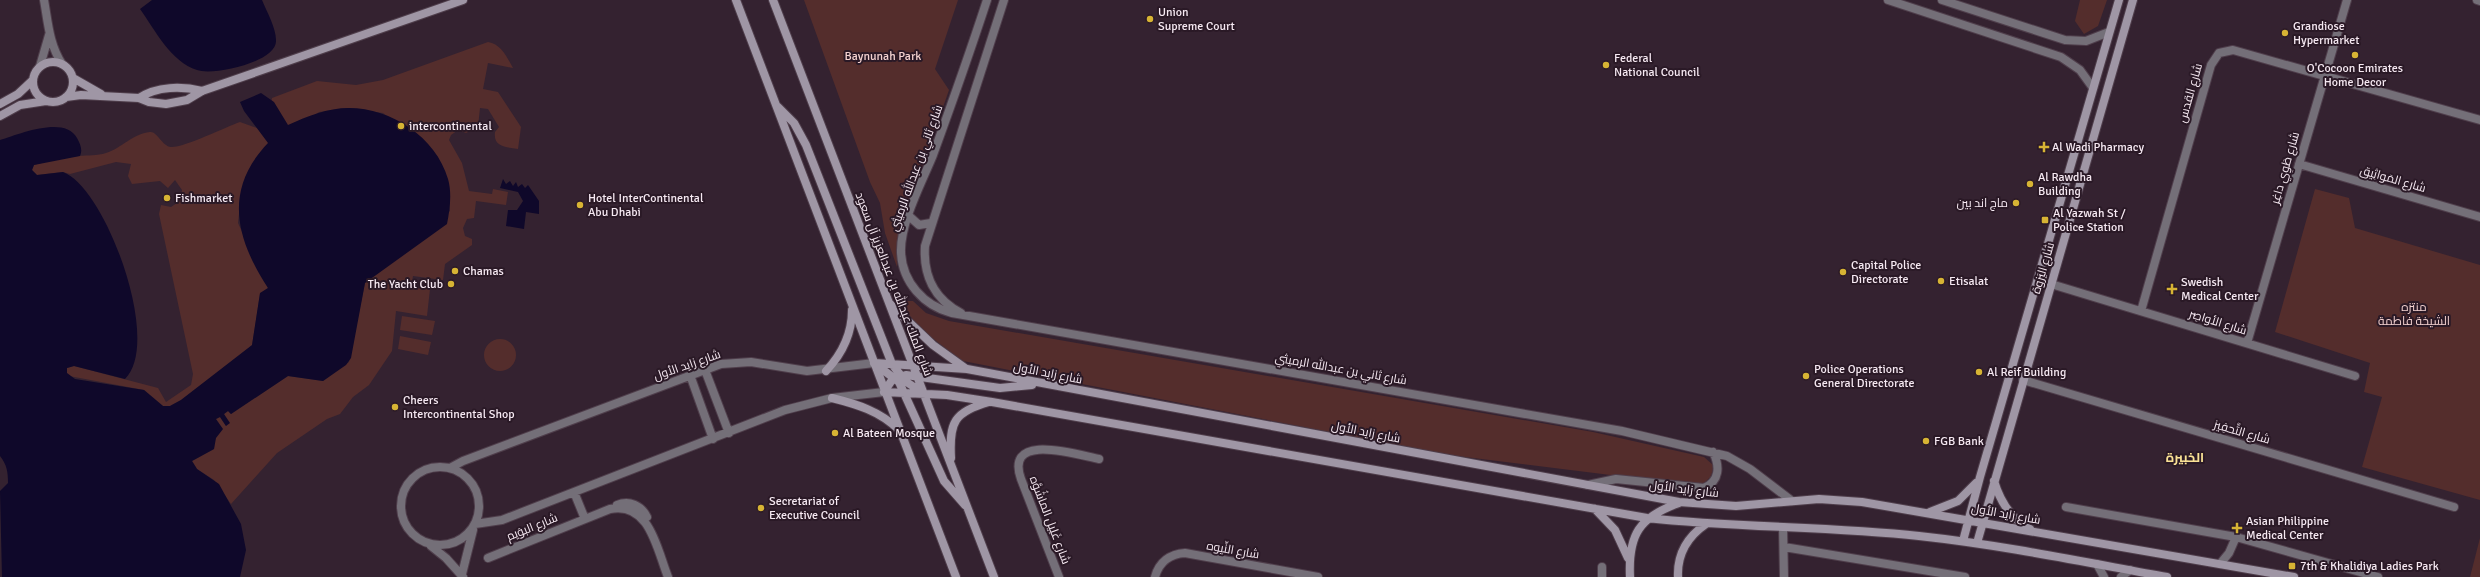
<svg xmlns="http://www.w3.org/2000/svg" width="2480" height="577" font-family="Signika,Cairo,sans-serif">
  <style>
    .green { fill: #542d2c }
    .water { fill: #0f082a }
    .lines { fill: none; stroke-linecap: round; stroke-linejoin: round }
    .street-casing { stroke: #4f3e4b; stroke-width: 10 }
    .secondary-casing { stroke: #4f3e4b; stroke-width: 10 }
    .street { stroke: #746f78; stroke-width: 8 }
    .secondary { stroke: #9f96a5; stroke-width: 8 }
    .poi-dot { fill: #d7b434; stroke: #2a1926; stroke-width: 1.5 }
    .labels { text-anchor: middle; stroke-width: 4; stroke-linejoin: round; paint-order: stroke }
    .poi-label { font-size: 12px; fill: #f6e9f2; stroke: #2a1926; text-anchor: start }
    .park-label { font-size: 12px; fill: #f4d2d0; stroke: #2a1926 }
    .street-label { font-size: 12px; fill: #f6e9f2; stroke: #2a1926 }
    .neighbourhood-label { font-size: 13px; font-weight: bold; fill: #fae295; stroke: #2a1926 }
  </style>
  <rect width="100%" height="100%" fill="#342230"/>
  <!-- green -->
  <path class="green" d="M804,0H958L935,69L949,90L898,236L897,267L885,233L880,203L870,182Z
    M2080,0H2107L2098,26L2084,34L2075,21Z
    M488,42C501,44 507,57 513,68L488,63L483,89L498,92L521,127L518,149C506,147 493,147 495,132L499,127L488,109L480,108L478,127L474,126L472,130L466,133L458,130L451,135L449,140L462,163L469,191L492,194L493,189L508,192L506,205L476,201L474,218L467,219L463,228L465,236L472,239V245L445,264L443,280L413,276L411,287L430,289L427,316L396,311L392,351L369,385L353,397L340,414L327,419L277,453L231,504L214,480L197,469L192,461L214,449L216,419L220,417L226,426L224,414L228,411L231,414L288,376L323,381L349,362L365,283L450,211L448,180L437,156L383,113L348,108L319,112L259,154L247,175L241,196L238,223L268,288L260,294L252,346L181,400L170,406H163L144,390L69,376L67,373V368L74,366L158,388L166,402L191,385L193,374L159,214L161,205L171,207L180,201L182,190L175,180L168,188L160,181L132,184L128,176L131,164L116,162L70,174L63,172L37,175L32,170L34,165C48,161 64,157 79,156C88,155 97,156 106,153C122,148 132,134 150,132C157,131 162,146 171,147C183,148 226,127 240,122L257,128L271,106L272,98L317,81L356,85L383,80Z
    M2315,189L2349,198L2355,228L2480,265V500L2362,467L2382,397L2364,392L2370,363L2275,332Z
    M906,301H913L926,313L949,321L1593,432L1704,457L1713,465C1713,476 1709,480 1699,486L1449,455L963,361C942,346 918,329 903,307Z
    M402,316L435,321L432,335L400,330Z
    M400,336L431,342L428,355L398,349Z
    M484 355a16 16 0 1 1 32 0a16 16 0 1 1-32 0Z
    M2480,538V577H2470Z"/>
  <!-- water -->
  <path class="water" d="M152,0H262C267,12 276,28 276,40C278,62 213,76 197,70C171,62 155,30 140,9Z
    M261,93L274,102L288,125C308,116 327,108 349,108C391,108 436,137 448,179C452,193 450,209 447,224L365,283L351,358L346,365L323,381L288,376L231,414L228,411L224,414L230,423L226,426L220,417L216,419L223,429L216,438L214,449L192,461L197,469L219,484L241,524L246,550L240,577H2L0,491L8,483C8,472 7,465 0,456V140C19,134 65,115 77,138C80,144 83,149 80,156L34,165L32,170L37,175L63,172C105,187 163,342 125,379L74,366L67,368V373L75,379L144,390L163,406H170L181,400L252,345L260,293L268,288C236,239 223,190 268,143L244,111L240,102Z
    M503,179L506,184L510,181L513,186L516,182L518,187L522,184L525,188L528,185L539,201V214L526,212L524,229L506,226L508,210H517L523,201L518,192L500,188Z"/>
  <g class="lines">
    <!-- street casing -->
    <g class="street-casing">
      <path id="street" d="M44,0C48,22 49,44 62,64
        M987,0C970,52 952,103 933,155C922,182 900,223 901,252C902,282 924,306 952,313L1622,431L1727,456L1750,469L1792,501
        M1888,0L2061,57L2080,70L2093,88
        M1942,0L2065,40L2086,41L2109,32
        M2477,0L2480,1
        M40,66L49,35
        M2299,164L2480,217
        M909,216L919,225L931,223
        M2051,284L2355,376
        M2141,311L2211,65L2219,53L2233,50L2480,120
        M961,313C934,299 923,275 925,246L1004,0
        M2247,343L2347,0
        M705,370L729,433
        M690,375L713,439
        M2023,380L2454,507
        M401 506a39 39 0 1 1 78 0a39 39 0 1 1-78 0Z
        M450,468L463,461L721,364L751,362L807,371L874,363
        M1588,485L1616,479L1704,488C1720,481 1720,466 1713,452
        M574,492L585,519
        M617,505C629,500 641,505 647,517
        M2066,507L2236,537L2378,577
        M475,524L502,520L785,410L832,398L884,392
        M1783,527L1784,577
        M431,546L446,558L463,577
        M1784,547L1965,577
        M488,558L610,509C650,501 657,550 668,577
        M2097,564L2104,577
        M2220,564L2229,553L2236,537
        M1602,567V577
        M462,574L473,530
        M1059,577L1021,479C1004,431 1078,455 1099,459
        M1155,577C1159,562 1170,554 1185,553L1318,577
        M2121,577L2130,570"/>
    </g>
    <!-- secondary casing -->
    <g class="secondary-casing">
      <path id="secondary" d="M736,0L956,577
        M773,0L994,577
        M33 82a20 20 0 1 1 40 0a20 20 0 1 1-40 0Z
        M73,78L101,94
        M66,97L81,95L139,98L149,102L166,104L187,100L202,91L463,0
        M139,98C157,86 182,86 202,91
        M0,104L18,94L33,80
        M778,107L794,123L806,145L892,364L905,381L923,393
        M0,116L20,105L46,101
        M890,304L933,345L965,368
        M874,363L967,369L1679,502L1736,506L1819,499L1862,502L2294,577
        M874,363L899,382L944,481L965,505
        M826,371C842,354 852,333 852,310
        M884,392L947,395L992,402L1647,518C1738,528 1829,526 1919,536C2002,545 2084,562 2167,577
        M884,392L892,380L906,375L1000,388L1032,385
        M832,398C856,404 880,411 899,430
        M951,458C949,422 954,412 989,402
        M1994,481C2000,501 2011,519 2030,529
        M1595,509L1615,530L1628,558
        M1930,512L1958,501L1976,483
        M1963,541L1980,477L2119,0
        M1977,543L2133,0
        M1630,577C1628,535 1639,517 1679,503
        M1678,577C1677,554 1687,537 1706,524"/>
    </g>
    <!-- street -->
    <use href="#street" class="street"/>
    <!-- secondary -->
    <use href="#secondary" class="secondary"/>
  </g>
  <!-- markers -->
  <g class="poi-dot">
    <circle cx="1150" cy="19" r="4"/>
    <circle cx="2285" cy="33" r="4"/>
    <circle cx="2355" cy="55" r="4"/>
    <circle cx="1606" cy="65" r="4"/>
    <circle cx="401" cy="126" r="4"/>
    <path d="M2042 141h4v4h4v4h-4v4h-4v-4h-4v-4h4z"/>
    <circle cx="2030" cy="184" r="4"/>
    <circle cx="167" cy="198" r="4"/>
    <circle cx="2016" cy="203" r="4"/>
    <circle cx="580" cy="205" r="4"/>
    <rect x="2041" y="216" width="8" height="8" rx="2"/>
    <circle cx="455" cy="271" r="4"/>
    <circle cx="1843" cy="272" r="4"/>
    <circle cx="1941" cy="281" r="4"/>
    <circle cx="451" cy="284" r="4"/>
    <path d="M2170 283h4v4h4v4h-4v4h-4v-4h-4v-4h4z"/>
    <circle cx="1979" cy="372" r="4"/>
    <circle cx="1806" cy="376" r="4"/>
    <circle cx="395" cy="407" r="4"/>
    <circle cx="835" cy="433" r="4"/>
    <circle cx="1926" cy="441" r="4"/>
    <circle cx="761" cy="508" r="4"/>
    <path d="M2235 522h4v4h4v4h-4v4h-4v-4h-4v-4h4z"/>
    <rect x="2288" y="562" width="8" height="8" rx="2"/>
  </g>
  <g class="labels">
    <!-- poi labels -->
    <g class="poi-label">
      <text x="1158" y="16">Union<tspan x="1158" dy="14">Supreme Court</tspan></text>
      <text x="2293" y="30">Grandiose<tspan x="2293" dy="14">Hypermarket</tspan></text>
      <text x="1614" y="62">Federal<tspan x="1614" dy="14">National Council</tspan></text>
      <text x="2355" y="72" text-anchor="middle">O'Cocoon Emirates<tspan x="2355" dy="14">Home Decor</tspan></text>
      <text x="409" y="130">intercontinental</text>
      <text x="2052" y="151">Al Wadi Pharmacy</text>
      <text x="2038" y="181">Al Rawdha<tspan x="2038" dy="14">Building</tspan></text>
      <text x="175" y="202">Fishmarket</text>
      <text x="588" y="202">Hotel InterContinental<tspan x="588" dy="14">Abu Dhabi</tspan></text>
      <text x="2008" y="207" text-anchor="end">ماج اند بين</text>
      <text x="2053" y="217">Al Yazwah St /<tspan x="2053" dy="14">Police Station</tspan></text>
      <text x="1851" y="269">Capital Police<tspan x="1851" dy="14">Directorate</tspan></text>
      <text x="463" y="275">Chamas</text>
      <text x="1949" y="285">Etisalat</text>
      <text x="2181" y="286">Swedish<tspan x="2181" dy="14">Medical Center</tspan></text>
      <text x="443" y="288" text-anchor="end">The Yacht Club</text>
      <text x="1814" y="373">Police Operations<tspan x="1814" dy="14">General Directorate</tspan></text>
      <text x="1987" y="376">Al Reif Building</text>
      <text x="403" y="404">Cheers<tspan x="403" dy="14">Intercontinental Shop</tspan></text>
      <text x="843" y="437">Al Bateen Mosque</text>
      <text x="1934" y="445">FGB Bank</text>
      <text x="769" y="505">Secretariat of<tspan x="769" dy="14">Executive Council</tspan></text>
      <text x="2246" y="525">Asian Philippine<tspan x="2246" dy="14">Medical Center</tspan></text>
      <text x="2300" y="570">7th &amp; Khalidiya Ladies Park</text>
    </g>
    <!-- park labels -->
    <g class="park-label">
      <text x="883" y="60">Baynunah Park</text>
      <text x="2414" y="311">منتزه<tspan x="2414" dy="14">الشيخة فاطمة</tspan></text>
    </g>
    <!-- street labels -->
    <g class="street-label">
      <text transform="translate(2190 93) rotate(-74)" y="4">شارع القدس</text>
      <text transform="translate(916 168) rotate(-70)" y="4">شارع ثاني بن عبدالله الرميثي</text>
      <text transform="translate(2285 168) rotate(-74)" y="4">شارع طَوِي داغِر</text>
      <text transform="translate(2393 179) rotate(16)" y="4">شارع المَواثِيق</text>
      <text transform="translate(2043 268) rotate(-74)" y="4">شارع اليَزوة</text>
      <text transform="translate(894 284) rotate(69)" y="4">شارع الملك عبدالله بن عبدالعزيز آل سعود</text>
      <text transform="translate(2218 322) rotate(17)" y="4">شارع الأواصِر</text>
      <text transform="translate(687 365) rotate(-19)" y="4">شارع زايد الأول</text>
      <text transform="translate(1341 369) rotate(10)" y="4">شارع ثاني بن عبدالله الرميثي</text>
      <text transform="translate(1048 373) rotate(11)" y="4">شارع زايد الأول</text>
      <text transform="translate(1366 432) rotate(11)" y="4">شارع زايد الأول</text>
      <text transform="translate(2242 432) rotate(16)" y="4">شارع التَّحفِيز</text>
      <text transform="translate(1684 489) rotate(7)" y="4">شارع زايد الأول</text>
      <text transform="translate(2006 514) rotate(10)" y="4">شارع زايد الأول</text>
      <text transform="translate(1050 520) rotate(69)" y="4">شارع غَلِيل الماشُوَّه</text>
      <text transform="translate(532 527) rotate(-22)" y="4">شارع البوَيم</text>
      <text transform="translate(1233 550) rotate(10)" y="4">شارع النِّيوه</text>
    </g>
    <!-- neighbourhood labels -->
    <g class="neighbourhood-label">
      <text x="2185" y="462">الخبيرة</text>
    </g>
  </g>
</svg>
